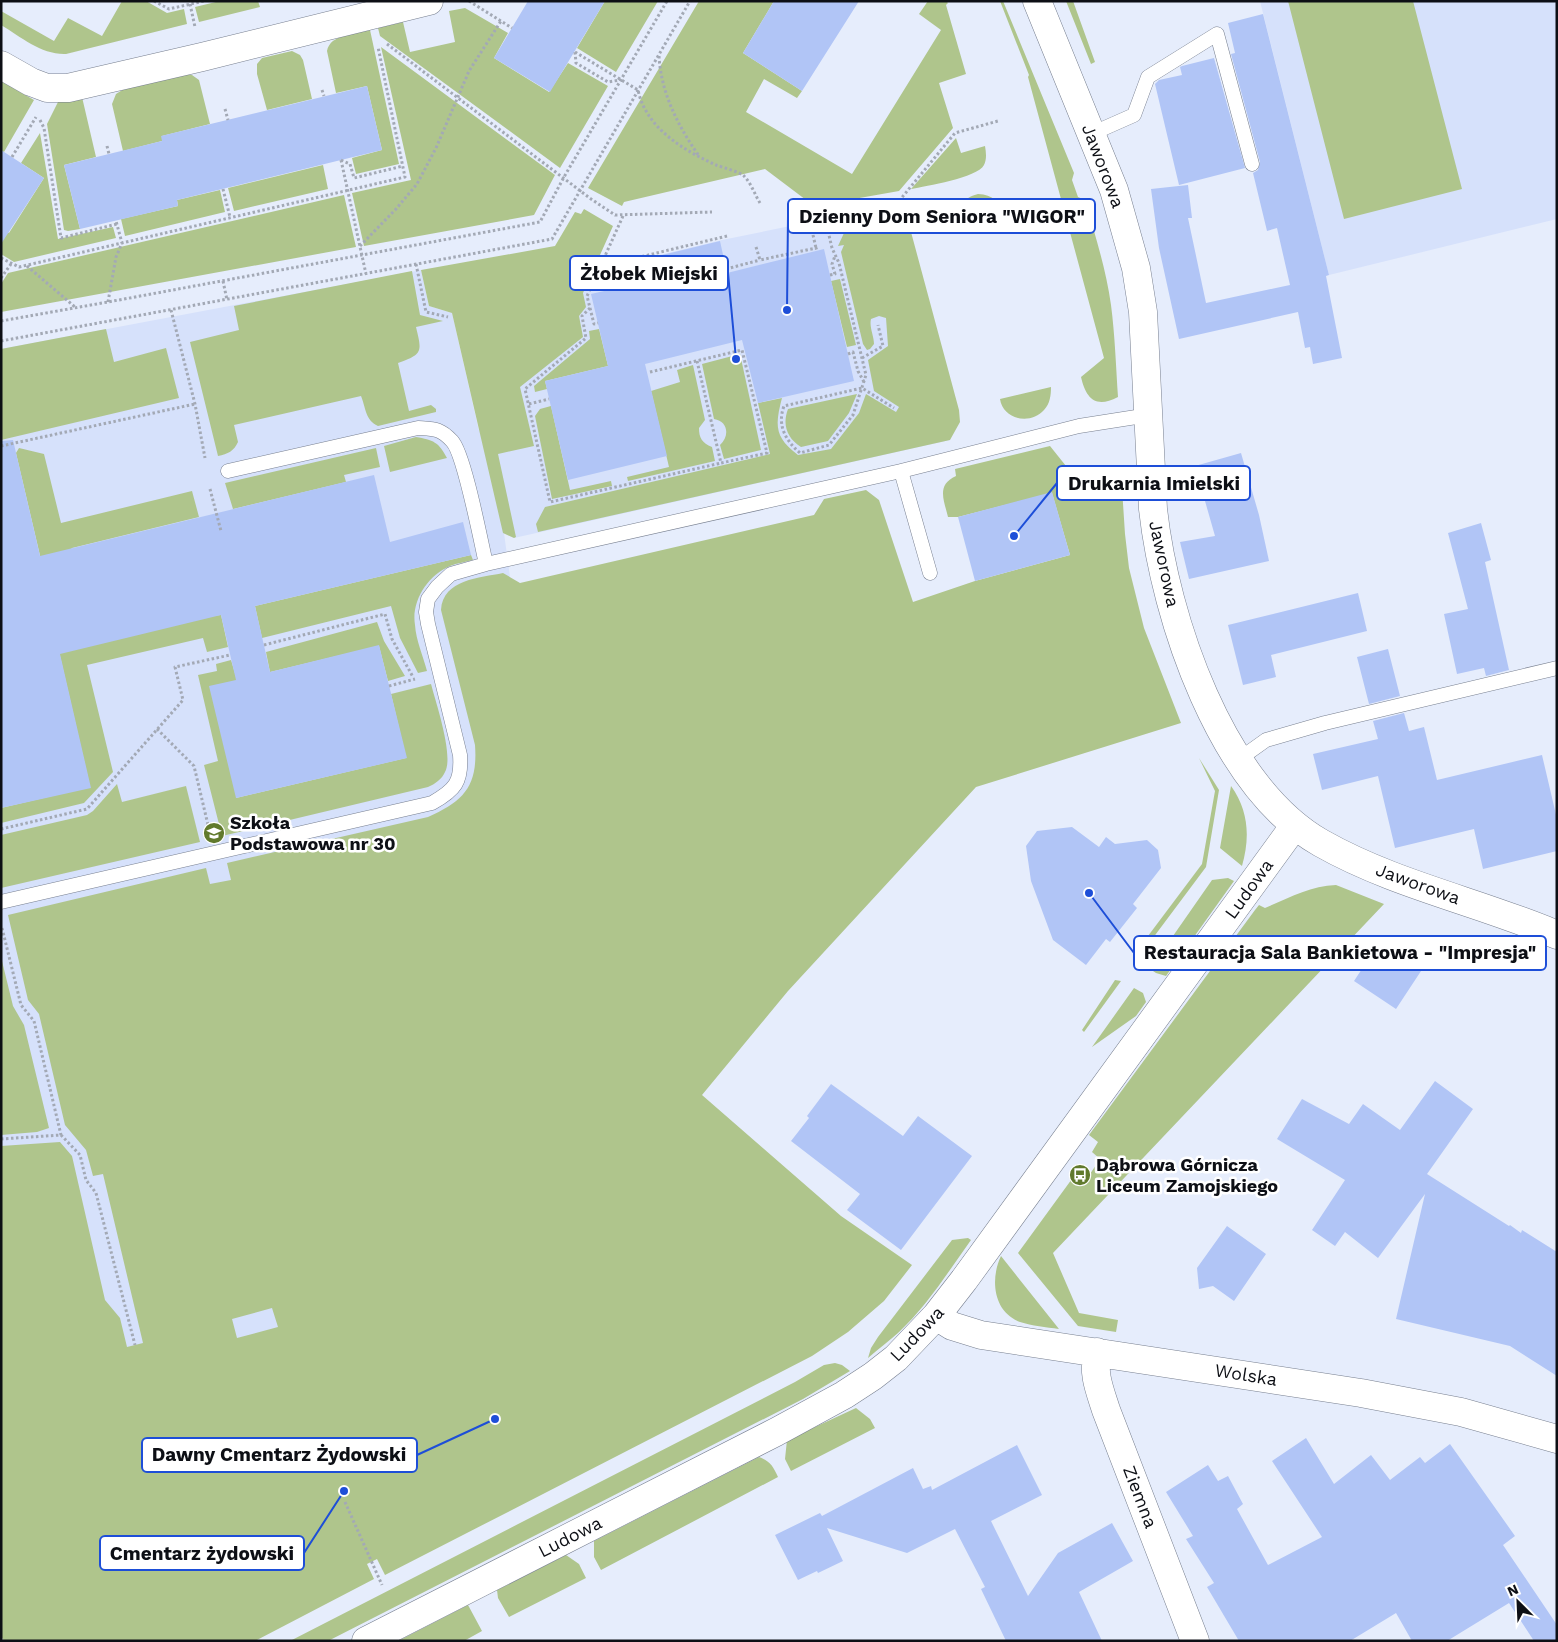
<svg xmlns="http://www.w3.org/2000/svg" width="1558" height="1642" font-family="'Work Sans',sans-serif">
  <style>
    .built { fill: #d6e1fb }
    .green { fill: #afc58c; fill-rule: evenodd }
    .building { fill: #b1c5f6 }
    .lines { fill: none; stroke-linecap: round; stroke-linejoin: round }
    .service-casing { stroke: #777f8f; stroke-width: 15 }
    .minor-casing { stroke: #777f8f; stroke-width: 29 }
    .path { stroke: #a3a9b5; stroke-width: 3; stroke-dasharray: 2.5 2.5; stroke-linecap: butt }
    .service { stroke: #fff; stroke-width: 14 }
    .minor { stroke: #fff; stroke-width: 28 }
    .labels { text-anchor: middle; stroke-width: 5; stroke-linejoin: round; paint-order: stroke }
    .street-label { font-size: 18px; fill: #0d0f15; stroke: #fff }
    .poi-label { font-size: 18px; font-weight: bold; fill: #0d0f15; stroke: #fff; text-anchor: start }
    .leader { fill: none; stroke: #1d4ed8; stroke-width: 2 }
    .callout-dot { fill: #1d4ed8; stroke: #fff; stroke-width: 2 }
    .callout { fill: #fff; stroke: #1d4ed8; stroke-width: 2 }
    .callout-label { font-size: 19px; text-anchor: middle; font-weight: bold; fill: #0d0f15 }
  </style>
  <rect width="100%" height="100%" fill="#e6edfc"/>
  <!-- built -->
  <path class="built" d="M1260,1H1557V219L1329,275Z
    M889,206L950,440L514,538L504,533L512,592L510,814L337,1269L358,1344L1,1429V349L421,270L429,306L452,313L479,431L564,278L722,240Z"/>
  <!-- green -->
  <path class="green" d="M122,1H146L167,13L184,9L187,24L66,54C42,55 21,37 1,25V11L54,41L68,18L102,36Z
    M220,1H258L260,7L199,22L195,7Z
    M605,1H658L616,72L577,48Z
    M699,1H774L743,53L802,91L797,98L764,79L746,112L852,174L941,30L919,14L928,1H946L948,3L946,5L966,74L939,83L953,128L899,191L814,206L765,169L624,202L622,206L588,188Z
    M1000,1H1003L1074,173L1072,180L1078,197L1085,200C1095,235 1106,269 1111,305C1115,336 1116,367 1118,397C1095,409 1086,398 1081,377L1104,358L1028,77L1029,75Z
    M1066,1H1073L1095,62L1091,64Z
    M1288,1H1413L1462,189L1344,219Z
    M465,8L508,33L494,58L549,92L568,63L608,86L560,168L380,36L378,28L403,22L410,52L455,42L449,11Z
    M370,30L399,164L356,174L352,158L382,150L367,86L336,93L327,51C330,34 356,34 370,30Z
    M381,47L555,175L534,215L364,246L352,193L411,180Z
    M292,51L300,55L303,60L312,99L267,110L257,74V64L262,58Z
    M185,74L192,75L199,80L210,124L162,136V141L123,151L112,104L116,94L127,87Z
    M1,81L34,100L4,152L1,151Z
    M82,97L96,157L64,165L80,229L68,231L64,230L47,124L58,102Z
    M40,133L58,239L113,227L116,238L14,262L1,254V228L9,233L44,178L21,163Z
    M956,138L961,153L985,146C986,152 987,159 984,165C977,178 926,186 911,189Z
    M323,165L328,189L234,211L228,188Z
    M220,190L225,212L125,236L121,219L178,206L177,200Z
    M978,194C993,195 1000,201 1003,215L954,225C950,210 963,198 978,194Z
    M344,195L356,247L1,312V284L8,273Z
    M584,209L613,226L583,293L586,307L579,316L583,337L520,387L534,446L498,454L516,537L514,538L503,533L452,313L429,306L421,270L555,246L575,212L581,214Z
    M897,222L905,223L911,232L959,410L960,422L950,440L538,532L536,524L545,507L770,454L758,403L782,398C775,425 774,437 798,455L831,449L859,413L866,394L896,412L899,407L874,391L868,360L888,346L886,318L879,316L871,319C869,327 874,336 874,344L870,349L867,350L863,344L841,252L844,245L838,246L844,233Z
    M412,271L420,315L443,321L416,327C422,352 423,354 398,363L409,411L431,405L436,409V412L378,426C365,420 366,408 361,396L234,425L238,442C234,451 228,454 218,456L190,342L239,330L234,306Z
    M840,279L856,345L847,347L831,281Z
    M106,329L114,362L166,348L179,398L1,440V349Z
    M599,329L608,366L545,381L547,389L535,392L534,386L590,339L589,331Z
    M740,354L761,450L724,459L720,445C730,436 728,421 714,419L702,364Z
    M693,365L705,420L699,428C699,438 702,443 712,447L715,461L628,481L627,477L669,467L651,391L680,382L677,370Z
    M1051,387C1051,395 1050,404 1044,410C1031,425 1003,420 1000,399Z
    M857,394L849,413L828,441L801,447C787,438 782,425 788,409Z
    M551,406L570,490L611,481L612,486L552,499L535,416L540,409Z
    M416,437C433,440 439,442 447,458L390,472L384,446Z
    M1050,446L1074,476L1101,470L1106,478H1115L1120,481L1122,488L1125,534L1129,568L1144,628L1181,723L976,787L788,991L702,1095L841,1216L912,1265L884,1301L848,1332L812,1356L385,1575L377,1559L367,1564L374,1579L255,1641H4L1,1636V1146L60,1142L72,1156L105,1300L120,1318L127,1347L143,1343L103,1174L93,1176L86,1150L65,1125L39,1014L28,1000L8,915L206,868L210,884L231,880L227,863L428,817C464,801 478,786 475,745L441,610C443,579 480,578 503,573L520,583L814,515L824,499L866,490L879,500L913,602L975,581L1070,555L1052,493L958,517H948C944,500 936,485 956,476L955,469ZM272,1308L278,1327L237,1338L232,1319Z
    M19,448L44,454L61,523L192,491L199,517L72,548L46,581L16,453Z
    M376,448L380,467L344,475L346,482L233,509L225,483Z
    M471,555L473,560C466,562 457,563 450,566C428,575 411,601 415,625C416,640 423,656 427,671L418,673L400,638L391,606L262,638L255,606Z
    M221,615L228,647L207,652L203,638L87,665L113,772L84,803L1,823V808L90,787L54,630Z
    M377,622L384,641L405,676L388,681L379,646L270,672L266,652Z
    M231,660L237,680L236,798L406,758L391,694L431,684C436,703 454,756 445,772C442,779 435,784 428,787L222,836L204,765L218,761L198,675L217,671L216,664Z
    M1199,758L1219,790L1206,867L1141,954L1139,948L1202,864L1215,791Z
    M117,784L122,802L186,786L200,842L1,888V835L87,815L93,811Z
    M1231,786C1249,811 1250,838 1242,866L1220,848Z
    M1228,878L1234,881L1166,976L1156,973L1150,969L1212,880Z
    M1336,885L1384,904L1053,1253L1079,1313L1118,1320L1116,1332L1078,1326L1018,1253L1077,1172L1088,1177L1100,1159L1092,1152L1098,1142L1089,1135L1255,910L1259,905L1265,908C1289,898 1310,886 1336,885Z
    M1,957L13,1006L24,1025L49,1128L37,1132L1,1135Z
    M1115,980L1121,981L1084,1032L1082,1030Z
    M1134,988L1143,993L1146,1002L1136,1016L1092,1047Z
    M968,1238L971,1240C948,1272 927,1306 898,1333C889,1341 878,1349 868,1358L871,1348L878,1337L952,1240Z
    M1001,1256L1059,1329C1046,1327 1032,1326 1020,1322C993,1312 990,1279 1001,1256Z
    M835,1363L842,1365L850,1371L803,1399L328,1641H290L795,1382L824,1365Z
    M856,1408L870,1419L875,1428L791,1471L785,1459L787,1440Z
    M759,1457C770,1461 773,1466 778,1477L601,1570L594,1557V1541Z
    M566,1555L579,1564L586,1578L509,1617L498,1598L497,1590Z
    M468,1605L482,1631L464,1641H398Z"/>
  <!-- building -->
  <path class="building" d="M528,1H605L550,92L494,58Z
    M774,1H859L802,91L743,53Z
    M1263,14L1329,275L1326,276L1342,358L1313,364L1310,347L1305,348L1298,312L1179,339L1159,248L1151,189L1188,185L1192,218H1188L1206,303L1290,285L1277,228L1267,231L1253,173L1258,170L1260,162L1231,54L1235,53L1228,23Z
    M1214,58L1245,168L1179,185L1155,84L1159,80L1182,75L1180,67L1182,66Z
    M367,86L382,150L177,200L178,206L80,229L64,165L162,141L161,136Z
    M1,150L44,178L1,244Z
    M720,241L727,273L824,249L854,381L758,403L742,340L645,364L667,456L568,480L545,381L608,366L591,294L626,286L621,265Z
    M13,440L40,556L374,475L390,542L463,522L471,555L255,606L270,672L379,645L407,758L236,798L209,686L236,680L221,615L60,654L91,788L1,808V441Z
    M1241,453L1259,515L1269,561L1189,579L1180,542L1215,536L1195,466Z
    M1052,492L1070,555L975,581L958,517Z
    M1481,523L1491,560L1485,562L1509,670L1486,676L1484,668L1457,674L1444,614L1468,609L1448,533Z
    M1358,593L1367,631L1271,655L1276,677L1243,685L1228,625Z
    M1388,649L1400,696L1369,704L1357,657Z
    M1404,713L1409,731L1424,727L1437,780L1542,755L1557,819V851L1483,869L1474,829L1395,848L1378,776L1322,790L1313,754L1378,739L1373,721Z
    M1072,827L1099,847L1106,837L1115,844L1147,840L1158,850L1161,868L1133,904L1137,908L1110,942L1106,939L1086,965L1053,940L1031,881L1026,846L1037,831Z
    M1381,940L1423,968L1396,1009L1354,981Z
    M1435,1081L1473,1109L1427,1174L1509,1226L1510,1225L1521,1233L1522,1230L1557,1252V1376L1510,1346L1396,1319L1425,1194L1378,1258L1345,1232L1335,1246L1312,1230L1345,1180L1277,1139L1302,1099L1349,1124L1363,1104L1400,1130Z
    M831,1084L903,1136L918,1116L972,1156L901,1250L847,1210L860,1194L791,1141L809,1118L807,1116Z
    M1227,1226L1266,1254L1234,1301L1213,1286L1199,1289L1197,1268Z
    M1306,1438L1334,1484L1371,1455L1390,1480L1420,1457L1425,1463L1450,1444L1515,1536L1503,1545L1557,1625V1641H1534L1509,1603L1447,1641H1412L1396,1613L1350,1641H1239L1207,1587L1214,1583L1186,1539L1193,1536L1166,1492L1208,1465L1218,1481L1228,1476L1243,1504L1237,1509L1268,1565L1322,1537L1272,1461Z
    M1017,1445L1042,1495L991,1521L1028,1596L1058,1553L1112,1523L1133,1561L1079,1592L1102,1641H1006L981,1589L985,1587L955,1529L907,1553L827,1528L843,1561L818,1573L817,1571L798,1580L775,1535L820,1513L822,1516L913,1468L923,1489L931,1486L932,1490Z"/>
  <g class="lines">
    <!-- service casing -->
    <g class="service-casing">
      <path id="service" d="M1091,134L1134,115L1148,77L1217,34L1252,164
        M228,471L418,428C434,429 440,428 452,441C464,453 481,542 486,564L901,471L1079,426L1149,415
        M901,471L930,573
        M1238,760L1266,740L1325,723L1557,668
        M1,902L432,803C455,790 462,782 460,755L428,624L426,612L428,599L437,587L451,574L486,564"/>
    </g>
    <!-- minor casing -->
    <g class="minor-casing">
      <path id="minor" d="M1037,1L1114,190L1136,268L1143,312L1153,509C1165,618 1221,786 1321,843C1395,885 1480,902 1557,935
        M1,65L31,82L47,88H68L202,57L429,1
        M936,1316L952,1326L981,1335L1361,1393L1461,1412L1557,1439
        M1097,1352C1093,1375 1099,1388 1106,1410L1195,1641
        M366,1641L776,1432L844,1395L873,1376L896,1358L936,1316L964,1280L1295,825"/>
    </g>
    <!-- path -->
    <path class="path" d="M154,1L169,9L204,1
      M469,1L512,28
      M190,4L195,27
      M387,44L591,199L615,215L712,212
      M575,52L638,90C646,128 683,150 716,165C724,168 738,171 744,176C751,183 755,195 760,203
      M575,52L576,63L608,82L620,80
      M659,56C661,93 678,126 699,156
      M322,90L324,96
      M225,109L228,120
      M40,120L44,128L61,238L117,224
      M107,146L109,154
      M12,157L36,117
      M341,160L366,274
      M341,160L350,164L354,178L403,166
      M223,189L230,217
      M899,201L955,133L998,121
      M623,216L587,296L590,308L582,316L586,338L525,389L550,502L721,463
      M828,231L832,248L839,263L866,375L853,415L829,445L800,453C785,440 777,425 784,406L862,388L894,408
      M813,235L816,248
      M360,246L396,209L417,184L436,148L469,71L501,21
      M756,247L760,260L816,248L817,251
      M1,258L19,267L405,177L378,47
      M640,260V257L727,236
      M416,264L426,312L448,317
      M27,266L75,307
      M600,266L640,257
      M726,269L760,260
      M830,275L835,274L832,264L835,256
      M1,278L11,264
      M223,281L227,300
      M108,302L116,257L122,243L116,221
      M590,308L594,324L598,323
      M171,310L195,404L205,458
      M1,321L108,302L540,222L564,177L667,1
      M1,341L552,239L690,1
      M848,354L853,352L858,371L864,382
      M862,358L883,346L878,325
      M650,372L742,350L767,453L721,463L697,361
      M529,404L549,399
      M1,446L195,404
      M210,489L221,531
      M264,645L385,614L392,639L413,677
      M389,686L415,679
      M157,729L194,766L209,829
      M1,829L87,809L183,700L175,667L230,655
      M2,928L21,1005L34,1021L61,1135
      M1,1139L61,1135L80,1155L86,1180L96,1193L135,1345
      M345,1502L382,1585"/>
    <!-- service -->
    <use href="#service" class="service"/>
    <!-- minor -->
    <use href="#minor" class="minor"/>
  </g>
  <!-- icons -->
  <defs>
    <g id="school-disc" transform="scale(1.125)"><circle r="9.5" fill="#617a2d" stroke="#fff"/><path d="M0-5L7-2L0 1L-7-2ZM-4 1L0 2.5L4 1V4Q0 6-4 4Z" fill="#fff"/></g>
    <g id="bus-disc" transform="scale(1.125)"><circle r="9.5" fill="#617a2d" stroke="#fff"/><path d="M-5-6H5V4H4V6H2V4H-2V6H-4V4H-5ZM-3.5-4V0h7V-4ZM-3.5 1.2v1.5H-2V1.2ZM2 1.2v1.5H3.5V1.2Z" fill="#fff"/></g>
  </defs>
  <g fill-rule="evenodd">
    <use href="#school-disc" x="214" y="833"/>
    <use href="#bus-disc" x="1080" y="1175"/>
  </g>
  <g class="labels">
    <!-- street labels -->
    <g class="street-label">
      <text transform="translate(1103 166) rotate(69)" y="6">Jaworowa</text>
      <text transform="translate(1164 564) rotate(78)" y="6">Jaworowa</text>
      <text transform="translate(1418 884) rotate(20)" y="6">Jaworowa</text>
      <text transform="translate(1249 889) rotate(-54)" y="6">Ludowa</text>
      <text transform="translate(917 1334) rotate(-46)" y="6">Ludowa</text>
      <text transform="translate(1246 1375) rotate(9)" y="6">Wolska</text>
      <text transform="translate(1140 1497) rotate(69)" y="6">Ziemna</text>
      <text transform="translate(570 1537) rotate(-27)" y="6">Ludowa</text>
    </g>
    <!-- poi labels -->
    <g class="poi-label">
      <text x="230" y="829">Szkoła<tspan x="230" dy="21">Podstawowa nr 30</tspan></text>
      <text x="1096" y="1171">Dąbrowa Górnicza<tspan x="1096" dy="21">Liceum Zamojskiego</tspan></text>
    </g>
  </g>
  <!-- callouts -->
  <path class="leader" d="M787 310L788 216M736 359L728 273M1014 536L1057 483M1089 893L1134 953M495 1419L417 1455M344 1491L304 1553"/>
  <g class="callout-dot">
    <circle cx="787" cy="310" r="5"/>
    <circle cx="736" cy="359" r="5"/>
    <circle cx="1014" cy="536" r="5"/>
    <circle cx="1089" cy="893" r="5"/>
    <circle cx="495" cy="1419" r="5"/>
    <circle cx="344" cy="1491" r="5"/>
  </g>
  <g class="callout">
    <rect x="788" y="199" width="307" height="34" rx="5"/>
    <rect x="570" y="256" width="158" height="34" rx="5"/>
    <rect x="1057" y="466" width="193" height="34" rx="5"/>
    <rect x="1134" y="936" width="412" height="34" rx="5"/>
    <rect x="142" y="1438" width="275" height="34" rx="5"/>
    <rect x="100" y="1536" width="204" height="34" rx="5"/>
  </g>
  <g class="callout-label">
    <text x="942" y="223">Dzienny Dom Seniora "WIGOR"</text>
    <text x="649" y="280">Żłobek Miejski</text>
    <text x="1154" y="490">Drukarnia Imielski</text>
    <text x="1340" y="959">Restauracja Sala Bankietowa - "Impresja"</text>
    <text x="279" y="1461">Dawny Cmentarz Żydowski</text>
    <text x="202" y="1560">Cmentarz żydowski</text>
  </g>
  <!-- border -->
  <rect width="1558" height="1642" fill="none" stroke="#0d0f15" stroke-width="5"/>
  <!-- north arrow -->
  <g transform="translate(1518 1602) rotate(336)" stroke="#ffffff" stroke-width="4" paint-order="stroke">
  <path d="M0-4L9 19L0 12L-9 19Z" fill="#0d0f15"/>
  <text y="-8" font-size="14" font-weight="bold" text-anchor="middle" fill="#0d0f15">N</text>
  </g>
</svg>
